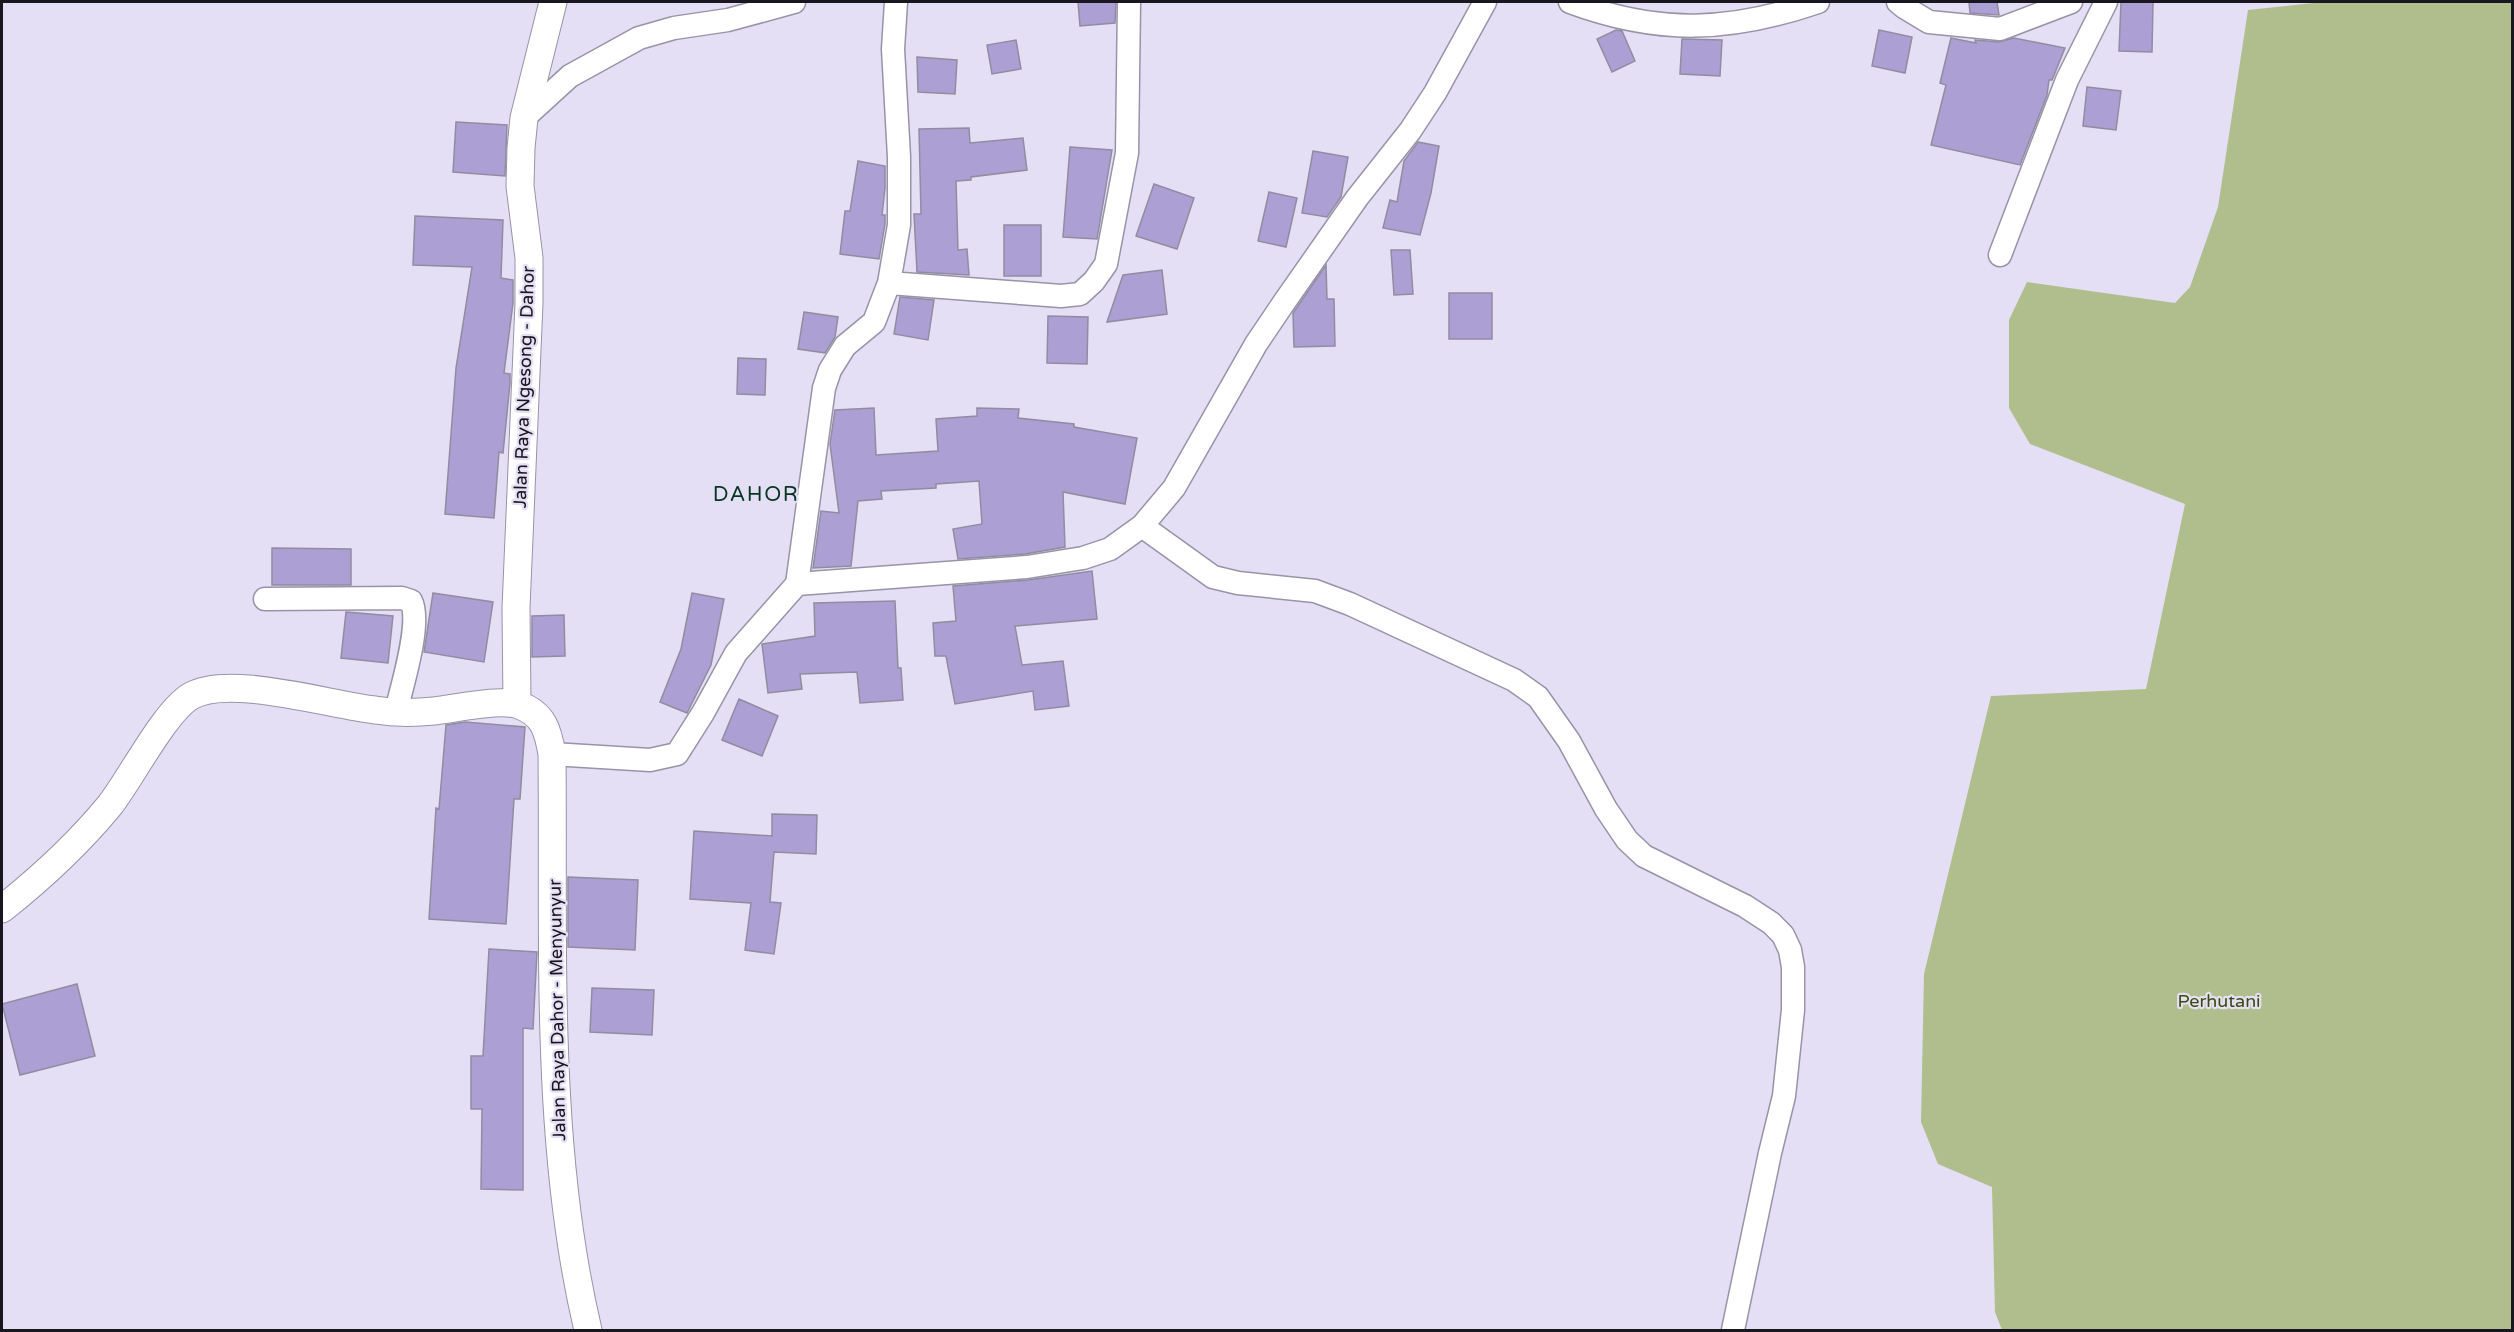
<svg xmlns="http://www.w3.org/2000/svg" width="2514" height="1332" font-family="'Varela Round',sans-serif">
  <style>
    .green { fill: #afbe8c }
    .building { fill: #ac9fd3; stroke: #918ca0; stroke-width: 1.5 }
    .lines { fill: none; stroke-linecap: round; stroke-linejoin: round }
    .minor-casing { stroke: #9893a7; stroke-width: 25 }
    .tertiary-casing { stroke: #9893a7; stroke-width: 29 }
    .minor { stroke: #fff; stroke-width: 22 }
    .tertiary { stroke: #fff; stroke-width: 27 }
    .labels { text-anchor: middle; stroke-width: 4.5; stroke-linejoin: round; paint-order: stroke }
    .street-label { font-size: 18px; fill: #18161e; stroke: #e4dff5 }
    .park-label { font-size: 18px; fill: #3b4809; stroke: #e4dff5 }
    .quarter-label { font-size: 21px; letter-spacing: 1.5px; fill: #053523; stroke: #e4dff5 }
  </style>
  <rect width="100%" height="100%" fill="#e4dff5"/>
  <!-- green -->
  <path class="green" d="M2322,2H2512V1330H2002L1995,1312L1992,1187L1938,1164L1921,1122L1924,974L1991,696L2146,689L2185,504L2030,444L2009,408V320L2027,282L2175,303L2190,287L2218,207L2248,10Z"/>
  <!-- building -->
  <path class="building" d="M1078,2H1116L1115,23L1080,26Z
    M1969,2H1997L1999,15L1970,13Z
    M2121,2H2153L2152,52L2119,51Z
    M1616,30L1622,31L1635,61L1612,72L1597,39Z
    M1879,30L1912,37L1905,73L1872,66Z
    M1951,38L1976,43L1975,40L1999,42L2014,38L2065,48L2052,80H2049L2047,95L2020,165L1931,145L1946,85L1940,83Z
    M1682,39L1722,40L1720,76L1680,74Z
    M1016,40L1021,69L992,74L987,45Z
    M917,57L957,60L955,94L918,92Z
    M2087,87L2121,91L2116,130L2083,126Z
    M456,122L507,125L505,176L453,172Z
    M969,128L970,143L1023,138L1027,170L971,177V180L956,181L958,250L967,249L969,275L917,272L914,214H921L919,129Z
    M1418,142L1439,146L1431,193L1420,235L1383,228L1390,200L1397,202L1404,161Z
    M1070,147L1112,150L1097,239L1063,237Z
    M1313,151L1348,157L1341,197L1327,217L1302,213Z
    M858,161L885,166V188L882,215H885V224L879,259L840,254L845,211H850Z
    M1154,184L1194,198L1177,249L1136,236Z
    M1269,192L1297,198L1286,247L1258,241Z
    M415,216L503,220L501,278L513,280V303L504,373L510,374V383L503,453L499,452L494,518L445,514L456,368L472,267L413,265Z
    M1004,225H1041V276H1004Z
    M1391,250H1410L1413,294L1394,295Z
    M1326,265L1327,299H1334L1335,346L1294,347L1293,313Z
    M1162,270L1167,314L1107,322L1123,275Z
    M1449,293H1492V339H1449Z
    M900,297L934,300L928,340L894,334Z
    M804,312L838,317L835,337L825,353L798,349Z
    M1048,316L1088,317L1087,364L1047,363Z
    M738,358L766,359L765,395L737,394Z
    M874,408L876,455L938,451L936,419L977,416V408L1019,409L1018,418L1074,424V427L1137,438L1125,504L1063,492L1065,547L1025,554L958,559L953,529L982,524L979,481L936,484V488L881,491L882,499L858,501L851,566L813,568L821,511L839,513L830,444L835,410Z
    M272,548L351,549V585H272Z
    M1092,571L1097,619L1015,626L1022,665L1063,661L1069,706L1035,710L1033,691L955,704L946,656H935L933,623L956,621L953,586L1028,580Z
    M433,593L493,602L484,662L424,652Z
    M692,593L724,599L711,665L687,713L660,702L681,649Z
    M895,601L898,668H901L903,700L860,703L857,672L800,674L802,689L768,693L762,644L815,636L814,603Z
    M346,612L393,616L388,663L341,658Z
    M564,615L565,656L532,657V616Z
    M739,699L778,716L762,756L722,740Z
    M465,722L525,727L520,799H514L506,924L429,919L436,808L439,809L446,725Z
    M772,814L817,815L816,854L774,852L770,902L781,903L774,954L745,950L751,903L690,899L694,831L772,836Z
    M568,877L638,880L635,950L568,947Z
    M489,949L537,952L533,1029L523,1028V1190L481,1189L482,1109H471V1056H483Z
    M77,984L95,1056L20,1075L2,1004Z
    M592,988L654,990L652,1035L590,1032Z"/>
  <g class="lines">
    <!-- minor casing -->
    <g class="minor-casing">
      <path id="minor" d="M1570,2C1659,35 1730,32 1818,2
        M1898,2L1904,7L1929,22L2000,29L2071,2
        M524,118L570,76L639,38L674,28L728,20L794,2
        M2000,255L2067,80L2106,2
        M889,283L1061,296L1080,294L1094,281L1106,264L1127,153L1129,2
        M1142,526L1213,577L1238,583L1315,591L1350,604L1514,680L1538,697L1569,741L1606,809L1627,840L1644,856L1745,906L1771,923L1783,935L1790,950L1793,967V1010L1784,1096L1770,1153L1733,1330
        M797,584L824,388L830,370L845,346L874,322L889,283L899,225V157L893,49L896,2
        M265,599L402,598L411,601C422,622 402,686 396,711
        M552,754L650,760L677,754L703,713L736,653L797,584L1027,567L1083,558L1110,549L1142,526L1174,488L1256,344L1285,301L1357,198L1410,131L1435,93L1485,2"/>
    </g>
    <!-- tertiary casing -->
    <g class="tertiary-casing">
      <path id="tertiary" d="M517,704L516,608L529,303V258L520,186L521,148L524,118L553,2
        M2,909C41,878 78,844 110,805C131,778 165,711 191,696C229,674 330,705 375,710C394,713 414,713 434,711C455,709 500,698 519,705C544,714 548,731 552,754C554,945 544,1145 588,1330"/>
    </g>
    <!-- minor -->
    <use href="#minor" class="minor"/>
    <!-- tertiary -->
    <use href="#tertiary" class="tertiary"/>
  </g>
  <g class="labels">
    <!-- street labels -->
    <g class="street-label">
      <text transform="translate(524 387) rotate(-88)" y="6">Jalan Raya Ngesong - Dahor</text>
      <text transform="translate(557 1010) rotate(-91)" y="6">Jalan Raya Dahor - Menyunyur</text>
    </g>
    <!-- park labels -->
    <g class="park-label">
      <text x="2219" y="1007">Perhutani</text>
    </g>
    <!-- quarter labels -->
    <g class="quarter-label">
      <text x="756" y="501">DAHOR</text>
    </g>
  </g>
  <!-- border -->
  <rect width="2514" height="1332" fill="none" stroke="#18161e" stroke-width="6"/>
</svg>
